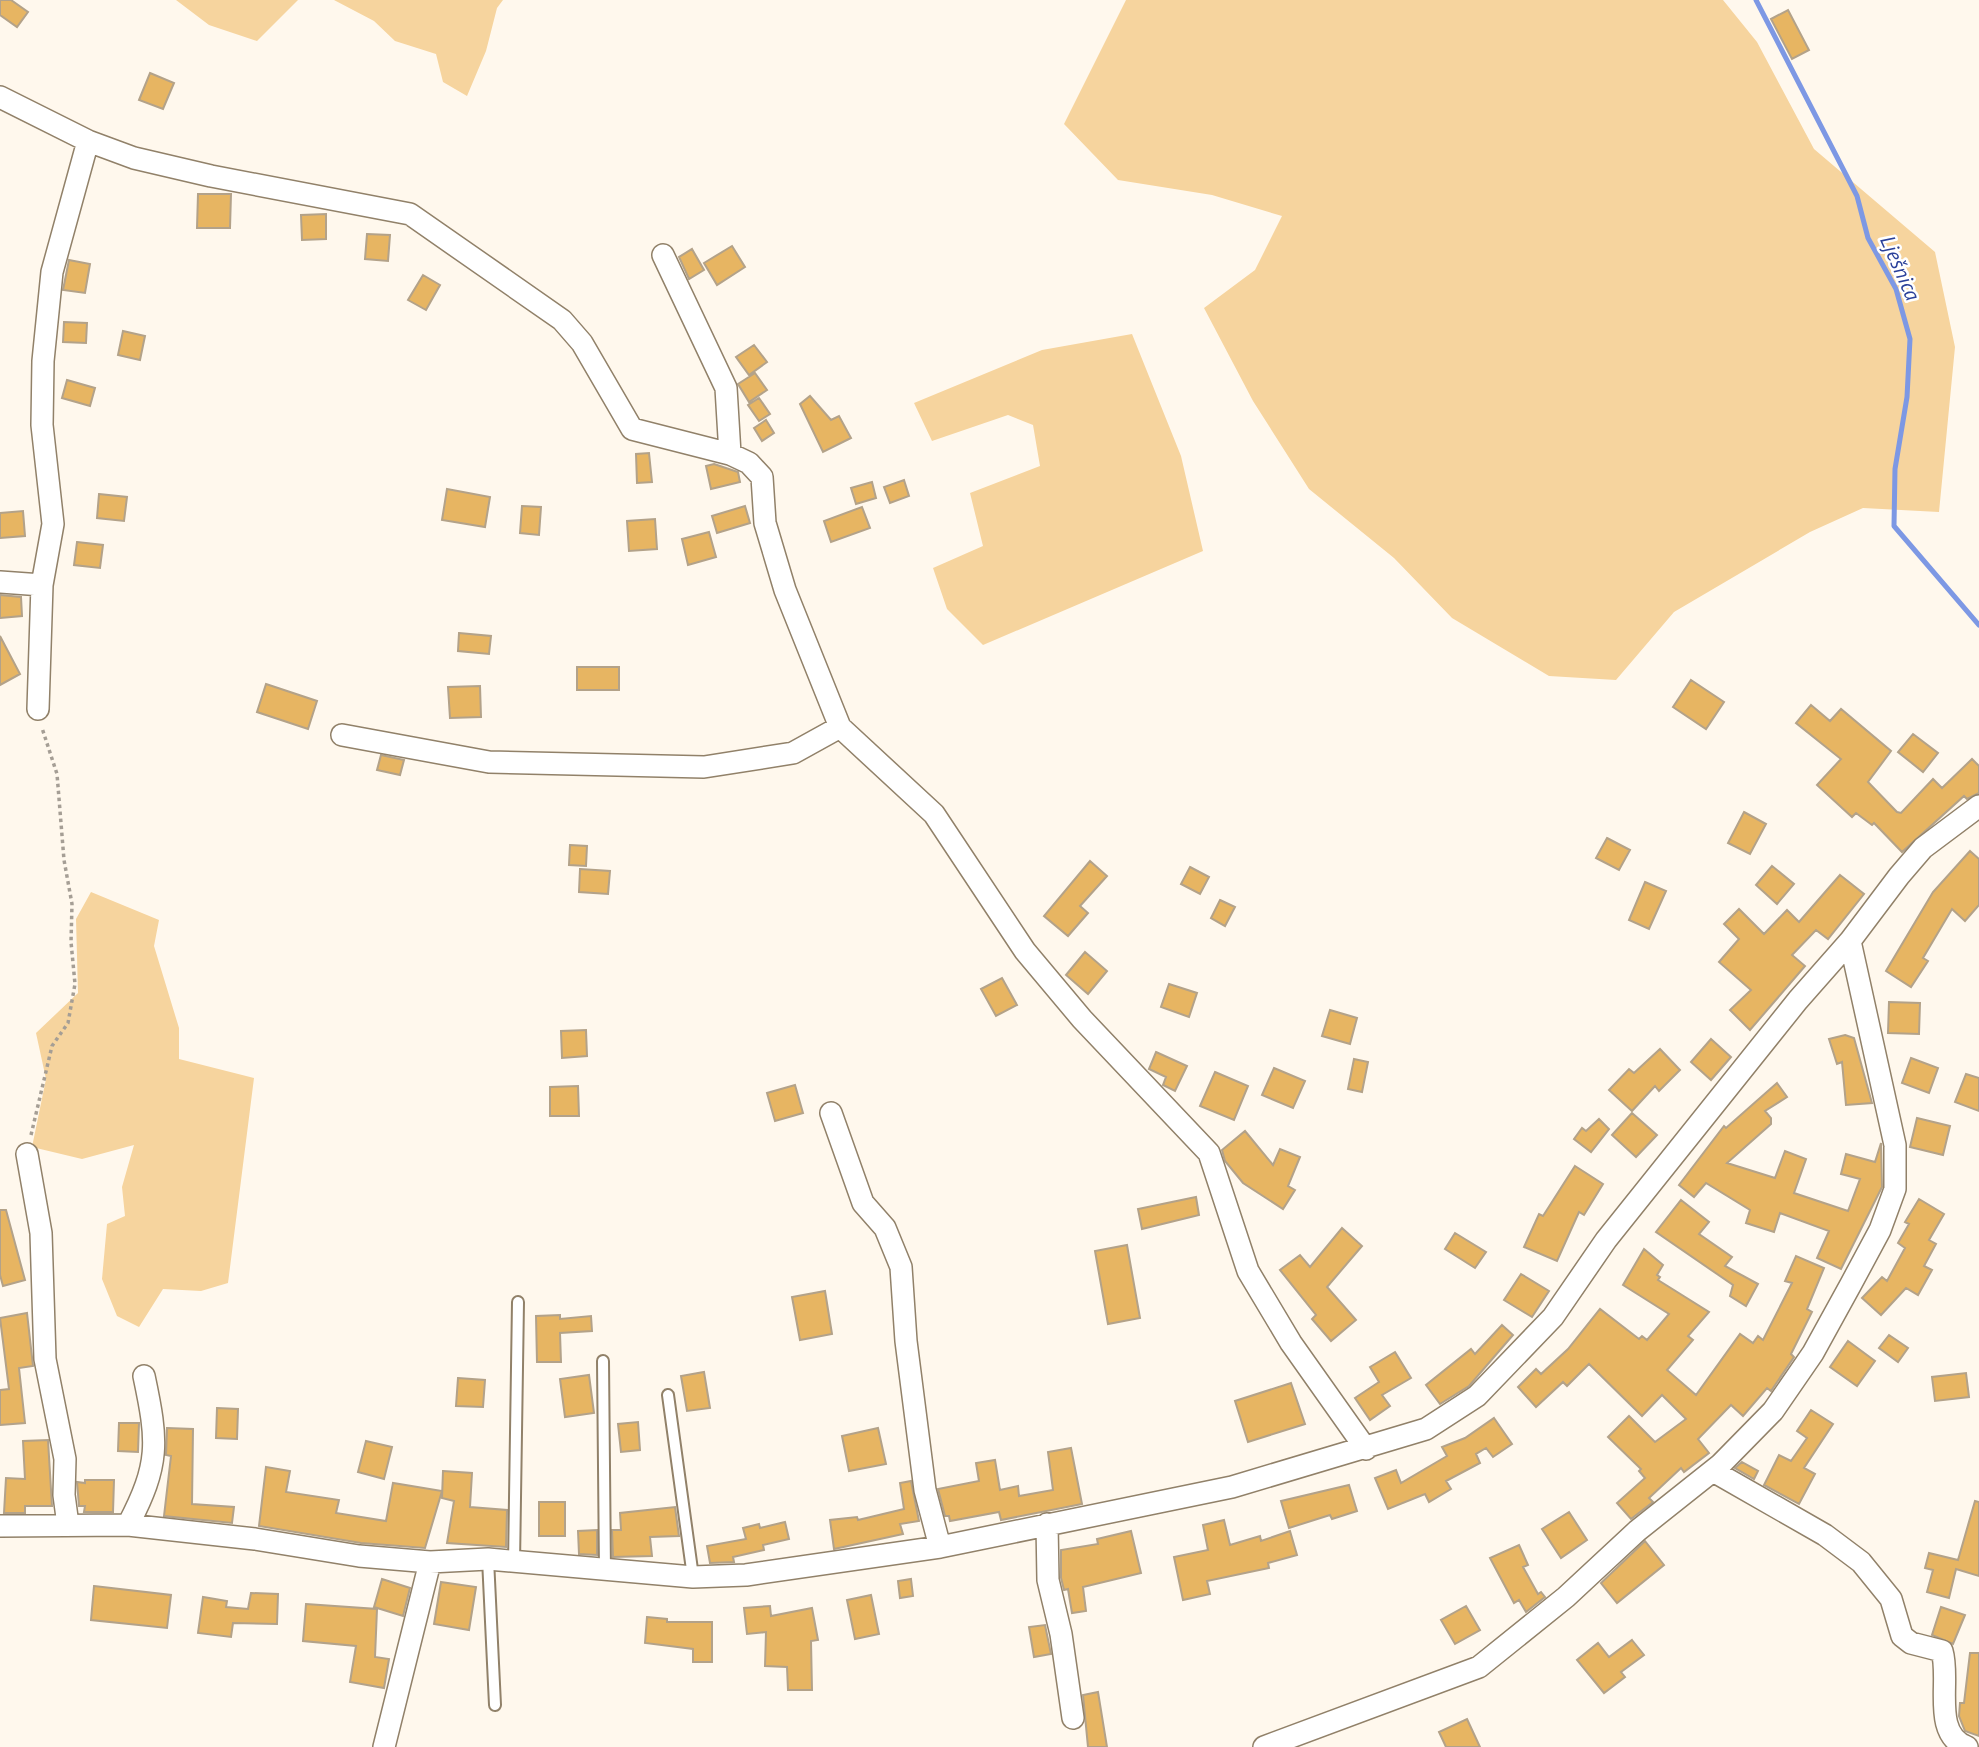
<svg xmlns="http://www.w3.org/2000/svg" width="1979" height="1747" font-family="'PT Sans',sans-serif">
  <style>
    .green { fill: #f6d49e }
    .lines { fill: none; stroke-linecap: round; stroke-linejoin: round }
    .stream { stroke: #7d98e4; stroke-width: 5 }
    .building { fill: #e7b562; stroke: #b3a289; stroke-width: 2 }
    .lane-casing { stroke: #918169; stroke-width: 14 }
    .street-casing { stroke: #918169; stroke-width: 24 }
    .path { stroke: #a59e95; stroke-width: 3.5; stroke-dasharray: 3.5 3.5; stroke-linecap: butt }
    .lane { stroke: #fff; stroke-width: 10 }
    .street { stroke: #fff; stroke-width: 21 }
    .labels { text-anchor: middle; stroke-width: 5; stroke-linejoin: round; paint-order: stroke }
    .water-label { font-size: 21px; font-style: italic; fill: #2b419a; stroke: #fff }
  </style>
  <rect width="100%" height="100%" fill="#fff8ed"/>
  <!-- green -->
  <path class="green" d="M176,0H298L257,41L209,25Z
    M334,0H503L497,8L486,51L467,96L443,82L436,54L395,41L374,21Z
    M1126,0H1723L1757,42L1814,149L1935,252L1955,347L1939,512L1863,508L1810,532L1674,612L1616,680L1549,676L1452,618L1394,558L1309,489L1253,401L1204,308L1255,270L1282,216L1212,195L1118,180L1064,124Z
    M1132,334L1181,456L1203,551L983,645L947,609L933,568L983,546L970,493L1040,466L1033,425L1008,415L932,441L914,403L1042,350Z
    M91,892L159,920L154,946L179,1028V1059L254,1078L228,1283L201,1291L163,1289L139,1327L117,1316L102,1279L107,1224L125,1216L122,1187L134,1145L82,1159L32,1147L46,1079L36,1033L78,993L76,919Z"/>
  <g class="lines">
    <!-- stream -->
    <path class="stream" d="M1756,0L1857,196L1868,238L1896,289L1910,339L1907,397L1895,469L1894,526L1979,625"/>
  </g>
  <!-- building -->
  <path class="building" d="M0,0H11L28,12L17,27L0,15Z
    M1788,10L1809,50L1792,59L1771,19Z
    M150,73L174,83L163,109L139,100Z
    M198,194H231L230,228H197Z
    M326,214V239L302,240L301,215Z
    M367,234L390,235L388,261L365,259Z
    M732,246L745,267L717,285L704,263Z
    M692,249L704,270L689,279L679,257Z
    M69,260L90,264L85,293L63,290Z
    M423,275L440,285L426,310L408,300Z
    M64,322L87,323L86,343L63,342Z
    M123,331L145,336L140,360L118,355Z
    M754,345L767,362L749,375L736,357Z
    M755,373L767,390L749,402L738,384Z
    M67,380L95,388L90,406L62,398Z
    M810,396L831,420L839,416L851,438L823,452L800,404Z
    M759,398L770,414L759,421L748,405Z
    M766,420L774,433L762,441L754,428Z
    M649,453L652,482L637,483L636,454Z
    M714,464L738,472L740,482L711,489L706,466Z
    M904,480L909,496L890,503L884,487Z
    M872,482L876,498L856,504L851,488Z
    M447,489L490,497L485,527L442,520Z
    M99,494L127,497L124,521L97,518Z
    M522,506L541,507L539,535L520,533Z
    M745,506L750,523L717,533L712,516Z
    M862,507L870,528L831,542L824,521Z
    M23,511L25,536L0,538V513Z
    M655,519L657,549L629,551L627,521Z
    M709,532L716,557L688,565L682,539Z
    M77,542L103,545L100,568L74,565Z
    M0,595L21,597L22,616L0,618Z
    M459,633L491,636L489,654L458,651Z
    M0,636L20,674L0,685Z
    M577,667H619V690H577Z
    M1691,680L1724,702L1706,729L1673,707Z
    M266,684L317,701L308,729L257,712Z
    M480,686L481,717L450,718L448,687Z
    M1811,705L1830,721L1841,709L1891,751L1868,782L1897,812L1901,813L1933,779L1942,788L1972,759L1979,766V793L1967,799L1964,796L1902,852L1874,823L1872,825L1856,813L1852,817L1817,785L1841,759L1796,723Z
    M1913,734L1938,753L1923,772L1898,752Z
    M381,755L404,760L400,775L377,770Z
    M1744,812L1766,824L1750,854L1728,843Z
    M1607,838L1630,850L1619,870L1596,858Z
    M570,845L587,846L586,866L569,865Z
    M1970,851L1979,859V905L1965,921L1952,909L1923,958L1928,961L1911,987L1886,971L1933,892Z
    M1090,861L1107,876L1080,906L1088,913L1068,936L1044,916Z
    M1772,866L1794,884L1777,904L1756,885Z
    M1190,867L1209,877L1200,894L1181,884Z
    M580,869L610,871L608,894L579,892Z
    M1840,875L1864,894L1828,939L1816,930L1792,955L1805,966L1750,1030L1730,1010L1751,990L1719,962L1739,939L1724,924L1739,909L1764,934L1787,910L1799,922Z
    M1645,882L1666,891L1649,929L1629,920Z
    M1220,900L1235,907L1225,926L1211,918Z
    M1085,952L1107,971L1088,994L1066,975Z
    M1002,978L1017,1005L996,1016L981,989Z
    M1169,984L1197,993L1189,1017L1161,1007Z
    M1889,1002L1920,1003L1919,1034L1888,1033Z
    M1330,1010L1357,1018L1350,1044L1322,1036Z
    M586,1030L587,1056L562,1058L561,1031Z
    M1845,1035L1854,1038L1872,1103L1846,1105L1842,1062L1837,1064L1829,1039Z
    M1711,1039L1731,1057L1711,1080L1691,1062Z
    M1660,1049L1680,1070L1659,1091L1655,1086L1632,1111L1609,1090L1629,1069L1634,1073Z
    M1156,1052L1187,1066L1175,1091L1163,1085L1166,1077L1149,1069Z
    M1911,1058L1938,1068L1929,1093L1902,1083Z
    M1354,1059L1368,1062L1362,1092L1348,1089Z
    M1274,1068L1305,1081L1293,1108L1262,1095Z
    M1215,1072L1248,1086L1234,1120L1200,1106Z
    M1966,1074L1979,1078V1111L1955,1102Z
    M1777,1083L1787,1097L1765,1111L1771,1118V1124L1727,1163L1775,1178L1785,1151L1806,1159L1794,1193L1848,1211L1860,1179L1841,1174L1846,1154L1875,1162L1881,1143L1882,1187L1841,1269L1817,1258L1829,1231L1780,1213L1774,1232L1746,1223L1750,1210L1706,1183L1694,1197L1679,1185L1724,1126L1726,1128Z
    M795,1085L803,1113L775,1121L767,1093Z
    M578,1086L579,1116H550V1087Z
    M1632,1113L1657,1135L1636,1157L1612,1135Z
    M1917,1118L1950,1126L1943,1155L1910,1147Z
    M1599,1119L1609,1129L1591,1152L1574,1139L1582,1128L1586,1131Z
    M1245,1131L1273,1165L1280,1149L1300,1157L1288,1186L1295,1190L1283,1209L1243,1183L1225,1161L1222,1150Z
    M1575,1166L1603,1184L1584,1215L1579,1212L1557,1261L1524,1247L1539,1214L1543,1216Z
    M1196,1197L1199,1215L1142,1229L1138,1209Z
    M1919,1199L1944,1214L1929,1240L1936,1244L1924,1266L1932,1270L1918,1295L1906,1288L1881,1315L1862,1298L1882,1277L1887,1281L1905,1248L1898,1243L1909,1224L1905,1222Z
    M1681,1200L1709,1222L1699,1234L1732,1257L1725,1266L1758,1284L1746,1306L1730,1296L1733,1285L1656,1232Z
    M0,1210H6L25,1280L3,1286L0,1275Z
    M1342,1228L1362,1246L1327,1287L1356,1320L1331,1341L1312,1319L1316,1315L1280,1270L1300,1255L1310,1267Z
    M1455,1233L1486,1252L1475,1268L1445,1249Z
    M1127,1245L1140,1318L1108,1324L1095,1251Z
    M1644,1249L1663,1265L1657,1275L1660,1277L1658,1280L1709,1312L1688,1336L1693,1340L1667,1370L1696,1395L1740,1334L1753,1343L1758,1336L1763,1340L1792,1283L1785,1281L1796,1256L1824,1268L1807,1309L1812,1312L1791,1354L1794,1357L1771,1391L1767,1388L1743,1416L1731,1405L1698,1439L1709,1453L1684,1472L1681,1468L1649,1498L1653,1502L1631,1519L1617,1503L1645,1478L1639,1471L1641,1469L1608,1437L1629,1416L1655,1442L1686,1419L1662,1395L1642,1416L1589,1364L1567,1386L1563,1382L1536,1407L1518,1387L1536,1369L1541,1374L1568,1349L1600,1309L1639,1339L1642,1336L1647,1340L1669,1314L1623,1285Z
    M1521,1274L1549,1291L1532,1317L1504,1300Z
    M825,1291L832,1334L800,1340L792,1297Z
    M27,1313L33,1366L19,1368L25,1423L0,1425V1390L9,1389L0,1318Z
    M560,1315V1319L591,1316L592,1331L560,1333L561,1362H537L536,1316Z
    M1502,1325L1513,1335L1469,1386L1440,1404L1426,1385L1471,1349L1475,1354Z
    M1889,1335L1908,1348L1898,1362L1879,1348Z
    M1848,1341L1875,1361L1857,1386L1830,1367Z
    M1395,1352L1411,1378L1382,1395L1390,1406L1370,1420L1355,1398L1379,1382L1370,1367Z
    M704,1372L710,1408L687,1411L681,1376Z
    M1966,1373L1969,1397L1935,1401L1932,1377Z
    M589,1375L594,1413L565,1417L560,1379Z
    M458,1378L485,1380L483,1407L456,1406Z
    M1291,1383L1305,1424L1248,1442L1235,1401Z
    M217,1408L238,1409L237,1439L216,1438Z
    M1811,1410L1833,1424L1804,1468L1815,1474L1799,1504L1764,1485L1779,1455L1791,1461L1807,1438L1797,1431Z
    M1494,1418L1512,1444L1493,1457L1486,1448L1476,1454L1480,1463L1446,1481L1451,1489L1429,1502L1425,1494L1388,1509L1375,1478L1396,1470L1401,1483L1447,1456L1442,1447L1465,1438Z
    M638,1422L640,1450L621,1452L618,1424Z
    M119,1423H139L138,1452L118,1451Z
    M167,1428L193,1429L192,1504L234,1507L232,1523L164,1516L171,1456L166,1455Z
    M878,1428L886,1464L849,1471L842,1436Z
    M48,1440L52,1506H25V1513H4L6,1478L25,1479L23,1441Z
    M366,1441L392,1447L384,1479L358,1472Z
    M1071,1448L1082,1504L1001,1520L999,1512L950,1521L949,1516H945L938,1489L979,1481L976,1463L995,1460L1000,1490L1018,1486L1019,1496L1053,1490L1048,1452Z
    M1742,1462L1758,1471L1754,1479L1735,1468Z
    M266,1467L290,1471L286,1492L339,1500L336,1513L386,1521L393,1483L442,1491L425,1548L361,1543L259,1526Z
    M443,1471L472,1473L470,1507L507,1510L506,1547L447,1543L454,1501L442,1498Z
    M85,1480H114L113,1512H84L85,1506H79L77,1482L85,1483Z
    M911,1481L919,1521L900,1524L903,1534L834,1549L830,1520L857,1517L858,1520L904,1509L900,1483Z
    M1349,1485L1357,1511L1332,1519L1330,1515L1289,1528L1281,1501Z
    M1975,1501L1979,1502V1576L1956,1569L1949,1598L1927,1592L1933,1570L1925,1568L1929,1553L1958,1560Z
    M539,1502H565V1536H539Z
    M675,1507L679,1536L650,1537L652,1556L613,1557L612,1530H621L620,1513Z
    M1569,1512L1587,1540L1561,1558L1542,1529Z
    M1224,1520L1230,1545L1260,1536L1261,1541L1290,1531L1297,1555L1268,1563L1269,1568L1207,1581L1210,1594L1183,1600L1174,1557L1208,1550L1203,1525Z
    M785,1522L789,1539L763,1545L764,1550L733,1557L734,1562L710,1563L707,1546L746,1539L743,1528L759,1524L760,1528Z
    M597,1530V1555L579,1554L578,1531Z
    M1131,1531L1141,1573L1083,1587L1086,1611L1072,1613L1068,1589L1064,1590L1061,1578V1550L1098,1544L1097,1539Z
    M1645,1541L1664,1565L1617,1603L1601,1583Z
    M1519,1545L1528,1565L1523,1567L1538,1594L1541,1592L1545,1597L1526,1612L1519,1600L1514,1603L1490,1558Z
    M382,1579L410,1588L403,1616L374,1607Z
    M911,1579L913,1596L900,1598L898,1581Z
    M441,1582L476,1587L469,1630L434,1624Z
    M94,1586L171,1595L167,1628L91,1620Z
    M251,1593L278,1594L277,1624L233,1623L231,1637L198,1633L203,1597L227,1601L226,1607L248,1609Z
    M871,1595L879,1634L855,1639L847,1600Z
    M306,1604L377,1609L375,1657L389,1659L384,1688L350,1682L356,1646L303,1641Z
    M770,1606L771,1616L812,1608L818,1640L811,1641L812,1690H788L787,1667L765,1666L766,1632L747,1634L744,1608Z
    M1466,1606L1480,1630L1455,1644L1441,1620Z
    M1941,1607L1965,1615L1953,1644L1932,1635Z
    M647,1617L667,1619V1622H712V1662H693V1649L645,1643Z
    M1045,1625L1051,1654L1034,1657L1029,1627Z
    M1632,1640L1644,1655L1621,1672L1625,1677L1604,1693L1577,1660L1598,1643L1609,1657Z
    M1970,1653H1979V1736L1965,1731L1959,1716L1960,1703H1964Z
    M1098,1692L1107,1747H1088L1083,1695Z
    M1467,1719L1480,1747H1446L1439,1732Z"/>
  <g class="lines">
    <!-- lane casing -->
    <g class="lane-casing">
      <path id="lane" d="M603,1361L605,1572
        M668,1395L693,1577
        M488,1559L495,1705
        M514,1563L518,1302"/>
    </g>
    <!-- street casing -->
    <g class="street-casing">
      <path id="street" d="M0,97L88,141L134,158L211,176L410,214L562,320L582,343L632,429L730,454L749,463L762,477L765,523L785,590L840,727L934,814L1025,951L1082,1019L1209,1153L1248,1271L1291,1343L1366,1449
        M663,255L726,388L730,454
        M0,582L42,585L53,524L42,425L43,361L52,272L88,141
        M38,709L42,585
        M342,735L489,762L704,767L793,753L840,727
        M831,1113L863,1203L885,1228L901,1267L906,1341L925,1490L940,1547
        M27,1154L41,1233L45,1359L65,1459L64,1495L68,1525
        M1713,1471L1825,1535L1861,1562L1891,1599L1902,1636L1911,1643L1942,1651C1951,1680 1931,1734 1967,1747
        M1047,1524L1048,1580L1061,1634L1073,1718
        M128,1525C160,1464 158,1442 144,1376
        M0,1526L128,1525L255,1539L359,1556L430,1562L488,1559L693,1577L746,1575L940,1547L1232,1487L1426,1429L1477,1396L1553,1317L1606,1240L1798,1000L1850,941L1899,876L1923,848L1979,806
        M384,1747L430,1562
        M1264,1747L1479,1667L1566,1597L1637,1531L1720,1465L1773,1411L1813,1353L1851,1284L1880,1230L1895,1189V1145L1850,941"/>
    </g>
    <!-- path -->
    <path class="path" d="M31,1135L52,1046L68,1023L75,984L71,942L72,904L64,860L57,774L42,728"/>
    <!-- lane -->
    <use href="#lane" class="lane"/>
    <!-- street -->
    <use href="#street" class="street"/>
  </g>
  <g class="labels">
    <!-- water labels -->
    <g class="water-label">
      <text transform="translate(1900 268) rotate(66)" y="7">Lješnica</text>
    </g>
  </g>
</svg>
